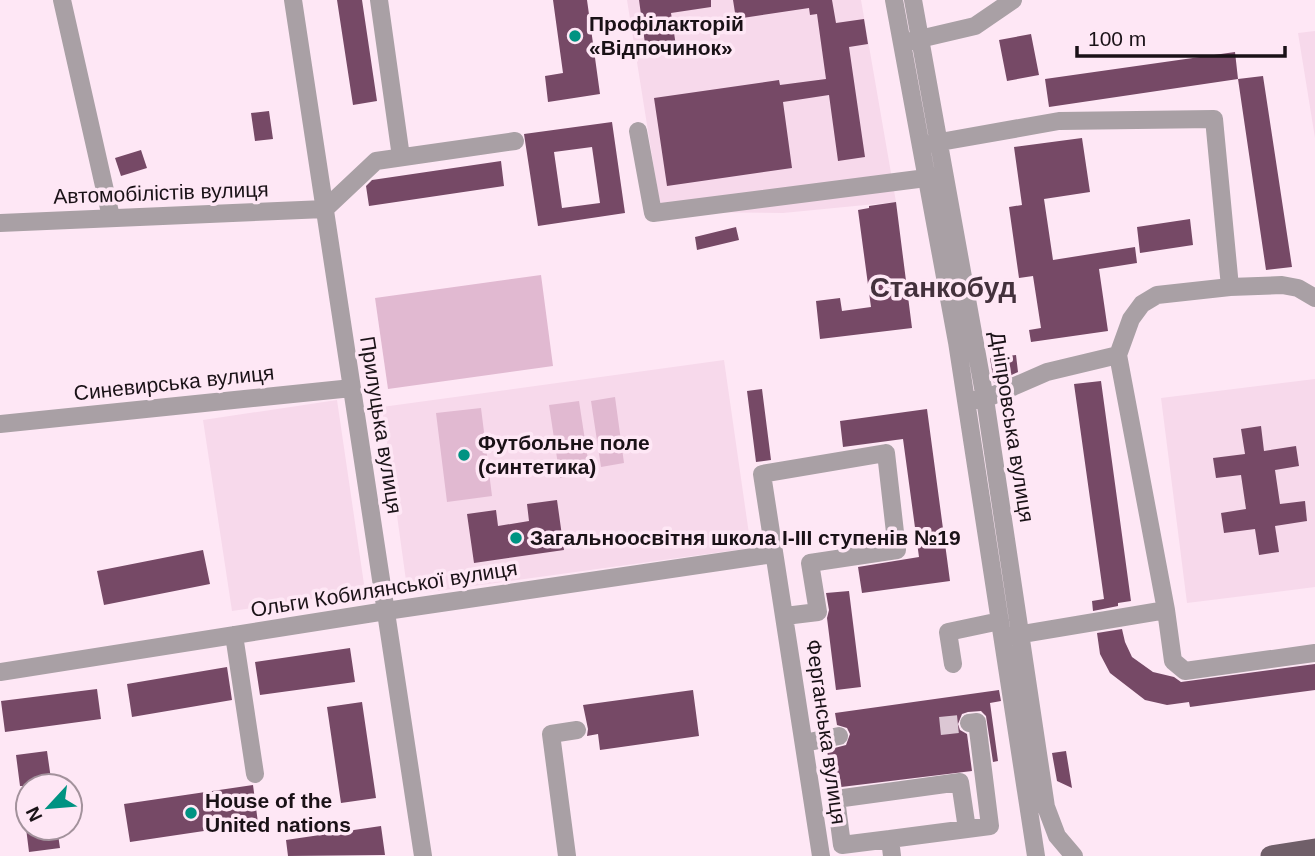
<svg xmlns="http://www.w3.org/2000/svg" width="1315" height="856" font-family="Arial,sans-serif">
  <style>
    .built { fill: #f7d9eb }
    .green { fill: #e1b9d1 }
    .building { fill: #764966; fill-rule: evenodd }
    .lines { fill: none; stroke-linecap: round; stroke-linejoin: round }
    .minor-tunnel { stroke: #dcc7d4; stroke-width: 18; stroke-dasharray: 18 9; stroke-linecap: butt }
    .minor { stroke: #a9a0a5; stroke-width: 18 }
    .major { stroke: #705f69; stroke-width: 21 }
    .poi-dot { fill: #009382; stroke: #fee7f5; stroke-width: 2.5 }
    .labels { text-anchor: middle; stroke-width: 7; stroke-linejoin: round; paint-order: stroke }
    .poi-label { font-size: 21px; font-weight: bold; fill: #1a1217; stroke: #fee7f5; text-anchor: start }
    .street-label { font-size: 21px; fill: #1a1217; stroke: #fee7f5 }
    .district-label { font-size: 28px; font-weight: bold; fill: #43313c; stroke: #fee7f5 }
  </style>
  <rect width="100%" height="100%" fill="#fee7f5"/>
  <!-- built -->
  <path class="built" d="M627,0H861L896,202L783,213L661,212Z
    M1315,31V138L1298,33Z
    M724,360L751,548L408,595L382,407Z
    M1315,379V587L1187,603L1161,398Z
    M337,400L365,591L232,611L203,420Z"/>
  <!-- green -->
  <path class="green" d="M541,275L553,366L388,389L375,298Z
    M615,397L624,463L601,467L591,401Z
    M579,401L590,473L560,478L549,405Z
    M481,408L492,496L447,502L436,413Z"/>
  <!-- building -->
  <path class="building" d="M337,0H362L377,101L353,105Z
    M553,0H587L600,94L548,102L545,76L563,73Z
    M639,0H711V7L671,13L676,46L646,51Z
    M733,0H832L836,23L864,19L868,44L849,47L865,157L838,161L829,95L783,102L792,168L667,186L654,98L779,80L780,85L826,79L817,14L810,15L809,8L736,19Z
    M1031,34L1039,75L1007,81L999,40Z
    M1235,52L1238,79L1049,107L1045,79Z
    M1263,76L1292,267L1266,270L1238,79Z
    M269,111L273,139L255,141L251,113Z
    M612,122L625,213L538,226L524,134ZM592,147L600,203L562,208L554,152Z
    M1082,138L1090,192L1044,199L1053,260L1135,247L1137,263L1099,269L1108,331L1031,342L1029,330L1041,328L1033,276L1019,278L1009,207L1022,205L1014,147Z
    M141,150L147,168L121,176L115,158Z
    M501,161L504,186L369,206L366,186L372,180Z
    M896,202L912,328L820,339L816,301L840,298L842,311L871,307L858,210L869,208V206Z
    M1190,219L1193,245L1140,253L1137,227Z
    M736,227L739,240L697,250L695,237Z
    M1016,355L1018,372L994,383L990,358Z
    M1101,381L1131,601L1118,603V606L1093,611L1092,601L1104,599L1074,384Z
    M762,389L771,460L756,462L747,391Z
    M927,409L950,581L862,593L858,567L919,557L903,439L843,447L840,421Z
    M1261,426L1264,451L1296,446L1299,466L1275,470L1280,504L1305,501L1307,521L1275,526L1279,552L1259,555L1255,529L1224,533L1221,513L1246,509L1241,475L1216,478L1213,458L1245,454L1241,429Z
    M557,500L564,550L474,563L467,514L496,510L498,526L529,521L527,504Z
    M203,550L210,584L104,605L97,571Z
    M849,591L861,687L836,690L827,618L829,610L826,593Z
    M1122,629L1125,642L1132,657L1153,672L1174,677L1181,682L1315,664V690L1190,707L1189,702L1167,705L1145,700L1110,673L1100,654L1097,633Z
    M350,648L355,682L260,695L255,662Z
    M227,667L232,700L132,717L127,684Z
    M97,689L101,719L5,732L1,701Z
    M693,690L699,736L600,750L598,734L587,736L588,729L583,705Z
    M999,690L1001,701L990,703L998,761L993,762L986,716L981,711L968,712L962,714L958,724L960,730L967,734L972,771L833,788L827,750L846,745L850,734L847,728L837,725L835,713Z
    M362,702L376,798L341,803L327,707Z
    M47,751L52,786H20L16,755Z
    M1066,751L1072,788L1057,781L1052,753Z
    M253,785L258,823L130,842L124,804Z
    M381,826L385,855L288,856L286,840Z
    M26,828H57L60,848L29,852Z"/>
  <g class="lines">
    <!-- minor-tunnel -->
    <path class="minor-tunnel" d="M940,726L969,723"/>
    <!-- minor -->
    <path class="minor" d="M62,0L111,217
      M293,0L423,856
      M379,0L401,157
      M894,0L957,342L1036,856
      M913,0L985,399L1046,807L1057,836L1074,856
      M911,41L975,26L1013,0
      M638,131L653,213L934,177
      M929,144L1059,121L1214,119L1230,287
      M0,223L325,209L376,161L515,141
      M1315,298L1298,288L1282,285L1230,287L1157,295L1142,304L1131,319L1118,355L1166,610L1173,661L1185,671L1315,653
      M975,400L985,399L1047,372L1118,355
      M0,424L352,388
      M785,616L818,612L810,563L897,550L886,453L762,474L821,856
      M234,635L255,774
      M1011,636L1166,610
      M953,664L948,632L1000,621
      M0,672L386,611L774,554
      M804,743L839,736
      M890,839L842,845L836,799L960,782L967,829
      M567,856L551,734L577,730
      M892,856L890,839L990,826L977,722L969,723"/>
    <!-- major -->
    <path class="major" d="M1271,856L1315,849"/>
  </g>
  <!-- markers -->
  <g class="poi-dot">
    <circle cx="575" cy="36" r="7"/>
    <circle cx="464" cy="455" r="7"/>
    <circle cx="516" cy="538" r="7"/>
    <circle cx="191" cy="813" r="7"/>
  </g>
  <g class="labels">
    <!-- poi labels -->
    <g class="poi-label">
      <text x="589" y="31">Профілакторій<tspan x="589" dy="24">«Відпочинок»</tspan></text>
      <text x="478" y="450">Футбольне поле<tspan x="478" dy="24">(синтетика)</tspan></text>
      <text x="530" y="545">Загальноосвітня школа І-ІІІ ступенів №19</text>
      <text x="205" y="808">House of the<tspan x="205" dy="24">United nations</tspan></text>
    </g>
    <!-- street labels -->
    <g class="street-label">
      <text transform="translate(161 193) rotate(-2)" y="7">Автомобілістів вулиця</text>
      <text transform="translate(174 383) rotate(-6)" y="7">Синевирська вулиця</text>
      <text transform="translate(381 425) rotate(81)" y="7">Прилуцька вулиця</text>
      <text transform="translate(1012 427) rotate(81)" y="7">Дніпровська вулиця</text>
      <text transform="translate(384 589) rotate(-9)" y="7">Ольги Кобилянської вулиця</text>
      <text transform="translate(826 732) rotate(82)" y="7">Ферганська вулиця</text>
    </g>
    <!-- district labels -->
    <g class="district-label">
      <text x="943" y="297">Станкобуд</text>
    </g>
  </g>
  <!-- north arrow -->
  <g transform="translate(49 807) rotate(244)"><circle r="33" fill="#fee7f5" stroke="#a3929c" stroke-width="2"/>
  <path d="M0-5L12 26L0 18L-12 26Z" fill="#009382"/>
  <text y="-10" font-size="19" font-weight="bold" text-anchor="middle" fill="#1a1217">N</text>
  </g>
  <!-- scale -->
  <path d="M1077 46v10h208v-10" fill="none" stroke="#1a1217" stroke-width="3.5"/>
  <text x="1088" y="46" font-size="21" fill="#1a1217" stroke="#fee7f5" stroke-width="5" paint-order="stroke">100 m</text>
</svg>
